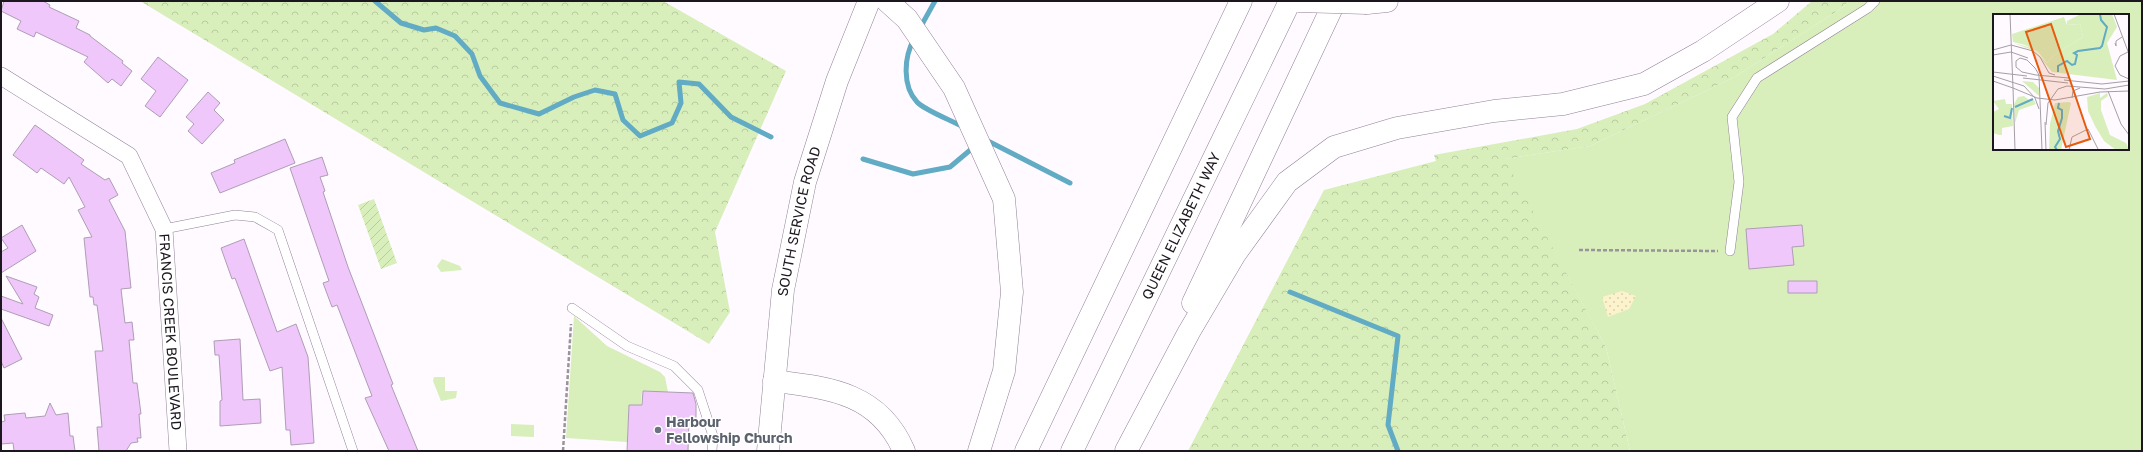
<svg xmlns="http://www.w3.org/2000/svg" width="2143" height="452" font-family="'Golos Text',sans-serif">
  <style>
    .grass { fill: #d8efbb; fill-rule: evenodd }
    .forest { fill: url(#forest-crowns) }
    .sand { fill: url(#sand-dots) }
    .garden { fill: url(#garden-furrows) }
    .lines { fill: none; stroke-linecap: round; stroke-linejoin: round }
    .stream { stroke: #61abc4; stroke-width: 5 }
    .building { fill: #f0c7fb; stroke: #ae9db4 }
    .service-casing { stroke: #928197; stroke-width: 10 }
    .minor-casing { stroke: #928197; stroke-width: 18 }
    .secondary-casing { stroke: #928197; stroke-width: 23 }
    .motorway-casing { stroke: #928197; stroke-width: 23 }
    .path { stroke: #98949a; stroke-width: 2.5; stroke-dasharray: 4 2; stroke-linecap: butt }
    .service { stroke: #fff; stroke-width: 9 }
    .minor { stroke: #fff; stroke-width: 17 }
    .secondary { stroke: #fff; stroke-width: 22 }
    .motorway { stroke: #fff; stroke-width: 22 }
    .motorway-bridge-casing { stroke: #928197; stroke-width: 23; stroke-linecap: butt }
    .motorway-bridge { stroke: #fff; stroke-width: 22 }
    .worship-dot { fill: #6b7280; stroke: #fff; stroke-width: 1.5 }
    .labels { text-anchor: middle; stroke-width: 3; stroke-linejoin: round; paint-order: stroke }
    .street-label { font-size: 14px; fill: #1c161e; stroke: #fff }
    .worship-label { font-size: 14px; font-weight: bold; fill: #5b616d; stroke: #fff; text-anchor: start }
    .inset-river { fill: none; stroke: #61abc4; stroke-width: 2 }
    .inset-road { fill: none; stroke: #a49fa5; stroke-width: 1 }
    .view { fill: #e8590c; fill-opacity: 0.15; stroke: #e8590c; stroke-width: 2 }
    .inset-edge { fill: none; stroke: #1c161e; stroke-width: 2 }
  </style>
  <defs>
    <pattern id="forest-crowns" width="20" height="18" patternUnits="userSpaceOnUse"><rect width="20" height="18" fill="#d8efbb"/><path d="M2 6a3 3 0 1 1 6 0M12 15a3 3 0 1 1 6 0" fill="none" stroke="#b9cca0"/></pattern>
    <pattern id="sand-dots" width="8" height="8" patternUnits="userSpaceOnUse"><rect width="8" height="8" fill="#fcf2cc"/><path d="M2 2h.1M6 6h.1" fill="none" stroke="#d7cfaf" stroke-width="1.8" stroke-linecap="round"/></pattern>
    <pattern id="garden-furrows" width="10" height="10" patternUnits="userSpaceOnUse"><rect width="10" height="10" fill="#d8efbb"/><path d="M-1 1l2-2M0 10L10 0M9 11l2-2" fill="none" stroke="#b9cca0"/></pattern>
  </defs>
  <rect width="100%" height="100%" fill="#fefaff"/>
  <!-- grass -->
  <path class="grass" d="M1849,1H2142V451H1630L1606,347L1504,159L1590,146L1733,78L1842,8ZM1994,15H2128V149H1994Z
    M442,259L460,266L462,270L441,272L437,266Z
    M574,316L607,346L660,372L665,377L668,392L642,391L641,405H629L627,442L566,438Z
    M434,377H445V391H457L456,398L441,401L433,381Z
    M511,424L534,425V437L511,436Z"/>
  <!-- forest -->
  <path class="forest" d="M140,1H663L786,71L715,232L730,312L709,344Z
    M1812,1H1849L1842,8L1733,78L1590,146L1505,159L1606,347L1630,451H1188L1324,190L1436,161L1434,155L1577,129L1645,104L1773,34Z"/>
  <!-- sand -->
  <path class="sand" d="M1622,291L1636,296L1629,309L1608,317L1602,297Z"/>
  <!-- garden -->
  <path class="garden" d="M374,199L397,263L381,269L358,205Z"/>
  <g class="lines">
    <!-- stream -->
    <path class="stream" d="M375,1L401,23L424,30L436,28L455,36L472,54L480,76L500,103L539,114L574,97L595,90L615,94L623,120L640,136L672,123L681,103L679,82L699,84L731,117L771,137
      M920,28L935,1
      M914,39C904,57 902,86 917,102C924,110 953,121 963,127
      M984,139L1070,183
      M863,159L913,174L950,167L975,146
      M1290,292L1398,336L1388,425L1398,451"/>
  </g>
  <!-- building -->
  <path class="building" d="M4,1H43L50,5L49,7L79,21L76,28L90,35V36L123,61L122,63L132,71L121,86L112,79L108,83L84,62L88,57L36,32L34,37L17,29L21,21L1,11Z
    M158,57L188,80L160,117L145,106L156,91L141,79Z
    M208,92L220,103L214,110L224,120L202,144L188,131L194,124L186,117Z
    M35,125L84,160L81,164L105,180L109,178L118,195L109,200L125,231L131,288L121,289L125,323L132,322L134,340H129L133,383H137L141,414H139L141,438H137L138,442L131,443L126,451H99L97,427H102L95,351H103L97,305H94L93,297H90L86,258L84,238L92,237L78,210L85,207L69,177L64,184L41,168L37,173L13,155Z
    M285,139L295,163L220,193L211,173L235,163L234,160Z
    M322,157L328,175L320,177L325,191L323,192L348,267L393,384L391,385L418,451H389L365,398L372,396L337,305L332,307L323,283L329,281L290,168Z
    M22,225L36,251L1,273V252L8,248L1,238Z
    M1802,225L1804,246L1792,247L1794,265L1749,269L1746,229Z
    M244,239L277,332L296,324L308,357L314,443L291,445L290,430H286L282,367L270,371L235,278L232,279L221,248Z
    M6,276L37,287L34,294L39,297L35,308L53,315L49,326L1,309V296L23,304Z
    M1788,281H1817V293H1788Z
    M1,318L22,359L4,368L1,361Z
    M240,339L243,400L260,399L261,423L220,426V401L222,400L219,355H215L214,341Z
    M643,391L693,393L696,404V420H689L688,451H627L629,405H642Z
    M50,403L56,415L68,413L70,436H73L75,451H14L13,443L1,444V422L5,421L4,415L25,413L26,418L45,416Z"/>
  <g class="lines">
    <!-- service casing -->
    <g class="service-casing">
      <path id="service" d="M164,229L235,215L255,217L278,230L353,451
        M1730,251L1739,182L1732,117L1757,78L1868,8L1875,1
        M572,308L627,346L674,366L698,390L713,436L712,451"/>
    </g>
    <!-- minor casing -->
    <g class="minor-casing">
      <g id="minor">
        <path id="s1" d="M1,76L129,156L164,229L178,451"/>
      </g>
    </g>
    <!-- secondary casing -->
    <g class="secondary-casing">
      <g id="secondary">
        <path id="s2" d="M768,451L783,290L805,182L837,81L869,1"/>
      </g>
    </g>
    <!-- motorway casing -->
    <g class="motorway-casing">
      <g id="motorway">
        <path d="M887,1L907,19L954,88L1004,199L1012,292L1004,371L979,451"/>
        <path d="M1367,3L1387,1"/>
        <path d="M1193,303L1335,1"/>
        <path d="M774,381C830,388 879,393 904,451"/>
        <path d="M1026,451L1241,1"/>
        <path id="s3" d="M1072,451L1290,1"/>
        <path d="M1126,451L1189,332L1235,254L1287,182L1334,147L1397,128L1494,111L1563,104L1644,84L1703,51L1778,1"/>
      </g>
    </g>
    <!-- path -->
    <path class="path" d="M1579,250L1718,251
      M563,451L571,324"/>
    <!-- service -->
    <use href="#service" class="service"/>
    <!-- minor -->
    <use href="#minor" class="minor"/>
    <!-- secondary -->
    <use href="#secondary" class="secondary"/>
    <!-- motorway -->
    <use href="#motorway" class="motorway"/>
    <!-- motorway-bridge casing -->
    <g class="motorway-bridge-casing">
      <path id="motorway-bridge" d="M1298,1L1367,3"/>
    </g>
    <!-- motorway-bridge -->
    <use href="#motorway-bridge" class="motorway-bridge"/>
  </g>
  <!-- markers -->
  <circle class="worship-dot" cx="658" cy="430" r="4"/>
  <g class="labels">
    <!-- street labels -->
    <g class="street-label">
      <text dy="5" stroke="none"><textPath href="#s2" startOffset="232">SOUTH SERVICE ROAD</textPath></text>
      <text dy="5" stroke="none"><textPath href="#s3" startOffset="250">QUEEN ELIZABETH WAY</textPath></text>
      <text dy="5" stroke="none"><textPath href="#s1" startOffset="335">FRANCIS CREEK BOULEVARD</textPath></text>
    </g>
    <!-- worship labels -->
    <g class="worship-label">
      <text x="666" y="427">Harbour<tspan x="666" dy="16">Fellowship Church</tspan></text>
    </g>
  </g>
  <!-- overview -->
  <g transform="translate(1993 14)">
    <rect width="136" height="136" fill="#fefaff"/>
    <path d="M71,3L74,11L87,10L90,23L62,40L54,49L45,38L32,31L20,28L19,20Z" fill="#d8efbb"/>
    <path d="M88,0H119L124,13L114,29L124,66L59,58L42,37L20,29L39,34L54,49L62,40L90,23L87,10L74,11V7ZM29,67L40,68L46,74V82ZM107,79V84L114,79L115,82L108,87V96L117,121L133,129L136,136H123L111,127L102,112L95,97L94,83ZM31,82L36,86L40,85L43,90L26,96L22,109L21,90L25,83ZM12,85L13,90H19L20,112L9,114V121H6L0,119V98L6,95L0,87ZM76,88L78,89L68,136H56L57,110L62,89Z" fill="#d8efbb"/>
    <path d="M98,0H106L105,6L112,12H97L104,9L101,5L98,10Z" fill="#d8efbb"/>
    <path class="inset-river" d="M65,58V52L74,47L79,51L82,50L84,41L81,39L85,37L107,34L109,32L114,13L108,6L107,0M22,93L40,85M11,102L17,104L19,94M64,136L62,133L67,125L65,117L69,104V96L65,94L66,89"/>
    <path class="inset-road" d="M17,0L20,74L44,84L62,86L107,78L136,77M121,0L136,40M122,29L123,32V27L129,23M18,31L40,37L47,43L56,59L62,61M0,36L18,31M135,38L127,42L122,52L127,61L136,65M0,41L18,38L35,44M0,58L34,62M0,62L31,72L42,84L46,95M30,64L75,69M71,66L109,70L136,67M0,67L20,74L22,136M115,77L128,110L136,121M79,84L80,77L87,74M52,108L53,136M53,111L55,89L65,75L74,72L112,75L136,71M49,136L46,62L45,59L42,54L34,46L27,44L23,47V53L29,58L43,61L76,64M76,136L79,123L95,115L105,135"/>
    <path class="view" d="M58,10L97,125L73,133L33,18Z"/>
    <rect width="136" height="136" class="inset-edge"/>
  </g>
  <!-- border -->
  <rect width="2143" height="452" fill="none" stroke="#1c161e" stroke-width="4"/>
</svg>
